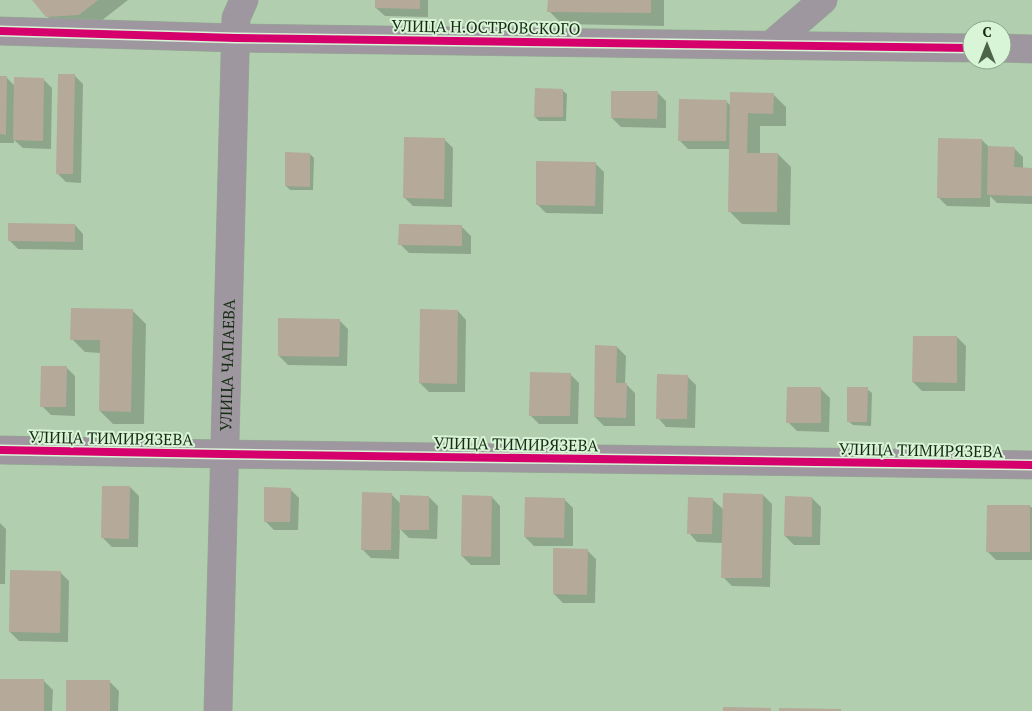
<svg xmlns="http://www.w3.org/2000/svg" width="1032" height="711" font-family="'PT Serif',serif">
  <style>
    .shadow { fill: #0003 }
    .building { fill: #b5a99a }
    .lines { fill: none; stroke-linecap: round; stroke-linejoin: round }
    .minor-casing { stroke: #94ac92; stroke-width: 29 }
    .minor { stroke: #9e979f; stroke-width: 28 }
    .cycleway-casing { stroke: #d9f5d7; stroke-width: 11 }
    .cycleway { stroke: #d6006c; stroke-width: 8 }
    .labels { text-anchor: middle; stroke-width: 4; stroke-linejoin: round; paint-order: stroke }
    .street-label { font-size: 16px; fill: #162b14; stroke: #d9f5d7 }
  </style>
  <rect width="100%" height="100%" fill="#b1cfae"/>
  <!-- shadow -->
  <path class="shadow" d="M34,0H128L92,28L60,29L47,16Z
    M377,0H428V17L385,16L376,8Z
    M549,0H664V26L562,24L549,11Z
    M74,75L83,84L81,183L66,182L57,173Z
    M0,77H6L15,86L43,79L52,88L51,149L23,148L14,140V143H0Z
    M562,90L567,94L566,121H539L535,117Z
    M657,92L666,101V128L621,127L612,118Z
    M773,94L786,107V126H760V154H778L791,167L790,225L742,224L729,211L730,149H688L679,140L726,101L731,106Z
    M444,139L453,148L452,207L413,206L404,197Z
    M982,140L989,147L1014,148L1023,157V169H1032V204L997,203L990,196V207L947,206L938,197Z
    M310,154L314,158L313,190H290L286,186Z
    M595,163L604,172L603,214L546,213L537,204Z
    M75,225L83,234V250L18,249L9,240Z
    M462,227L471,236V254L409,253L400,244Z
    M133,311L146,324L144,424H113L100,411L101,353L85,352L72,339Z
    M458,311L466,320L465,392H429L420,383Z
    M339,320L348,329L347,366L288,365L279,356Z
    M957,337L966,346L965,391H922L913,382Z
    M617,347L626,356L625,384H626L635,393V426H604L595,417Z
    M66,367L75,376V416L51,415L42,406Z
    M570,374L579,383L578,424H539L530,415Z
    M687,376L696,385L695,428L666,427L658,418Z
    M821,389L830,398L829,432L797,431L788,422Z
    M867,389L872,393L871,426L853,425L848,421Z
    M130,487L139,496L138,547H112L103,538Z
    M290,489L299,498L298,530H274L265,521Z
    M391,494L401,504L429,497L438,506L437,539L409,538L400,529L399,559L371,558L362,549Z
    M763,495L772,504L770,587L732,586L723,577V543L697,542L689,533L712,499L724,510Z
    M492,497L500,506V565H471L462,556Z
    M812,498L821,507L820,545H794L785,536Z
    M564,499L573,508V546H534L525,537Z
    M1030,506L1032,508V560H996L987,551Z
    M0,523L6,529L5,584H0Z
    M587,550L596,559L595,603H563L554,594Z
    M60,572L69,581L68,642L19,641L10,632Z
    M44,681L53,690L52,711H1Z
    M110,682L119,691L118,711H67Z"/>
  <!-- building -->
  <path class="building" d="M32,0H98L79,15L46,17Z
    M375,0H420V9L375,8Z
    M548,0H651V13L547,12Z
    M58,74H75L73,174H56Z
    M0,76H7L6,135L0,134Z
    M14,77L44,78L43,141L13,140Z
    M535,88L563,89V117H534Z
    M611,91H658L657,119L611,118Z
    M730,92L774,93L773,114L748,113L747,153H778L777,212H728Z
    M679,99L727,100L726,141H678Z
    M404,137L445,138L444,199L403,198Z
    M938,138L982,139L981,198H937Z
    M988,146L1015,147L1014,167L1032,168V196L987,195Z
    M285,152L310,153V187L285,186Z
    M536,161L596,162L595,206L536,205Z
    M8,223L75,224V242L8,241Z
    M399,224L462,225V246L398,245Z
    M71,308L133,309L131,412L99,411L100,340H70Z
    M420,309L458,310L457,384L419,383Z
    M278,318L340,319L339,357L278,356Z
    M913,336H957V383L912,382Z
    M595,345L617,346L616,383H627L626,418L594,417Z
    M41,366H67L66,407H40Z
    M530,372L571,373L570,416H529Z
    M657,374L688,375L687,419H656Z
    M787,387H821V423H786Z
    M847,387H868L867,422H847Z
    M102,486H130L129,539L101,538Z
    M264,487L291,488L290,522H264Z
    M362,492L392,493L391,550H361Z
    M723,493L763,494L762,578H721Z
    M400,495L429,496V530H399Z
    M462,495L492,496L491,557L461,556Z
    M785,496L812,497V537L784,536Z
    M525,497L565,498L564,538L524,537Z
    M688,497L713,498L712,534H687Z
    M987,505H1030V552H986Z
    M553,548L588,549L587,595L553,594Z
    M10,570L61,571L60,633L9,632Z
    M0,679H44V711H0Z
    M66,680H110V711H66Z
    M723,707L771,708V711H723Z
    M779,708L841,709V711H779Z"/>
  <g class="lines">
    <!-- minor casing -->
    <g class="minor-casing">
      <g id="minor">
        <path d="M0,31L236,38L972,48"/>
        <path d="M771,45L823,0"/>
        <path d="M1002,48L1032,49"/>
        <path d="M0,450L223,454L1032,465"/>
        <path id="s1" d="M218,711L236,18L244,0"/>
      </g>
    </g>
    <!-- minor -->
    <use href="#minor" class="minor"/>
    <!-- cycleway casing -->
    <g class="cycleway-casing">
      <path id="cycleway" d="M0,31L236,38L972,48
        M0,450L223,454L1032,465"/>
    </g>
    <!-- cycleway -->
    <use href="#cycleway" class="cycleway"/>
  </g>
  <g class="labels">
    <!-- street labels -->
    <g class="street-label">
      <text transform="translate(486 27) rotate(1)" y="6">УЛИЦА Н.ОСТРОВСКОГО</text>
      <text dy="6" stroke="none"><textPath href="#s1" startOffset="346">УЛИЦА ЧАПАЕВА</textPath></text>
      <text transform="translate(111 438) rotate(1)" y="6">УЛИЦА ТИМИРЯЗЕВА</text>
      <text transform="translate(516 444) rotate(1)" y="6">УЛИЦА ТИМИРЯЗЕВА</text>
      <text transform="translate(921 450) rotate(1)" y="6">УЛИЦА ТИМИРЯЗЕВА</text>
    </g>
  </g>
  <!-- north arrow -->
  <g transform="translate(987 45)"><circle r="24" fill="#d9f5d7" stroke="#8ba489"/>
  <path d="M0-4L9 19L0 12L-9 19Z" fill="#4c644a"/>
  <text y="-8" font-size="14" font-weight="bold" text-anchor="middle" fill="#162b14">С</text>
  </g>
</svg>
